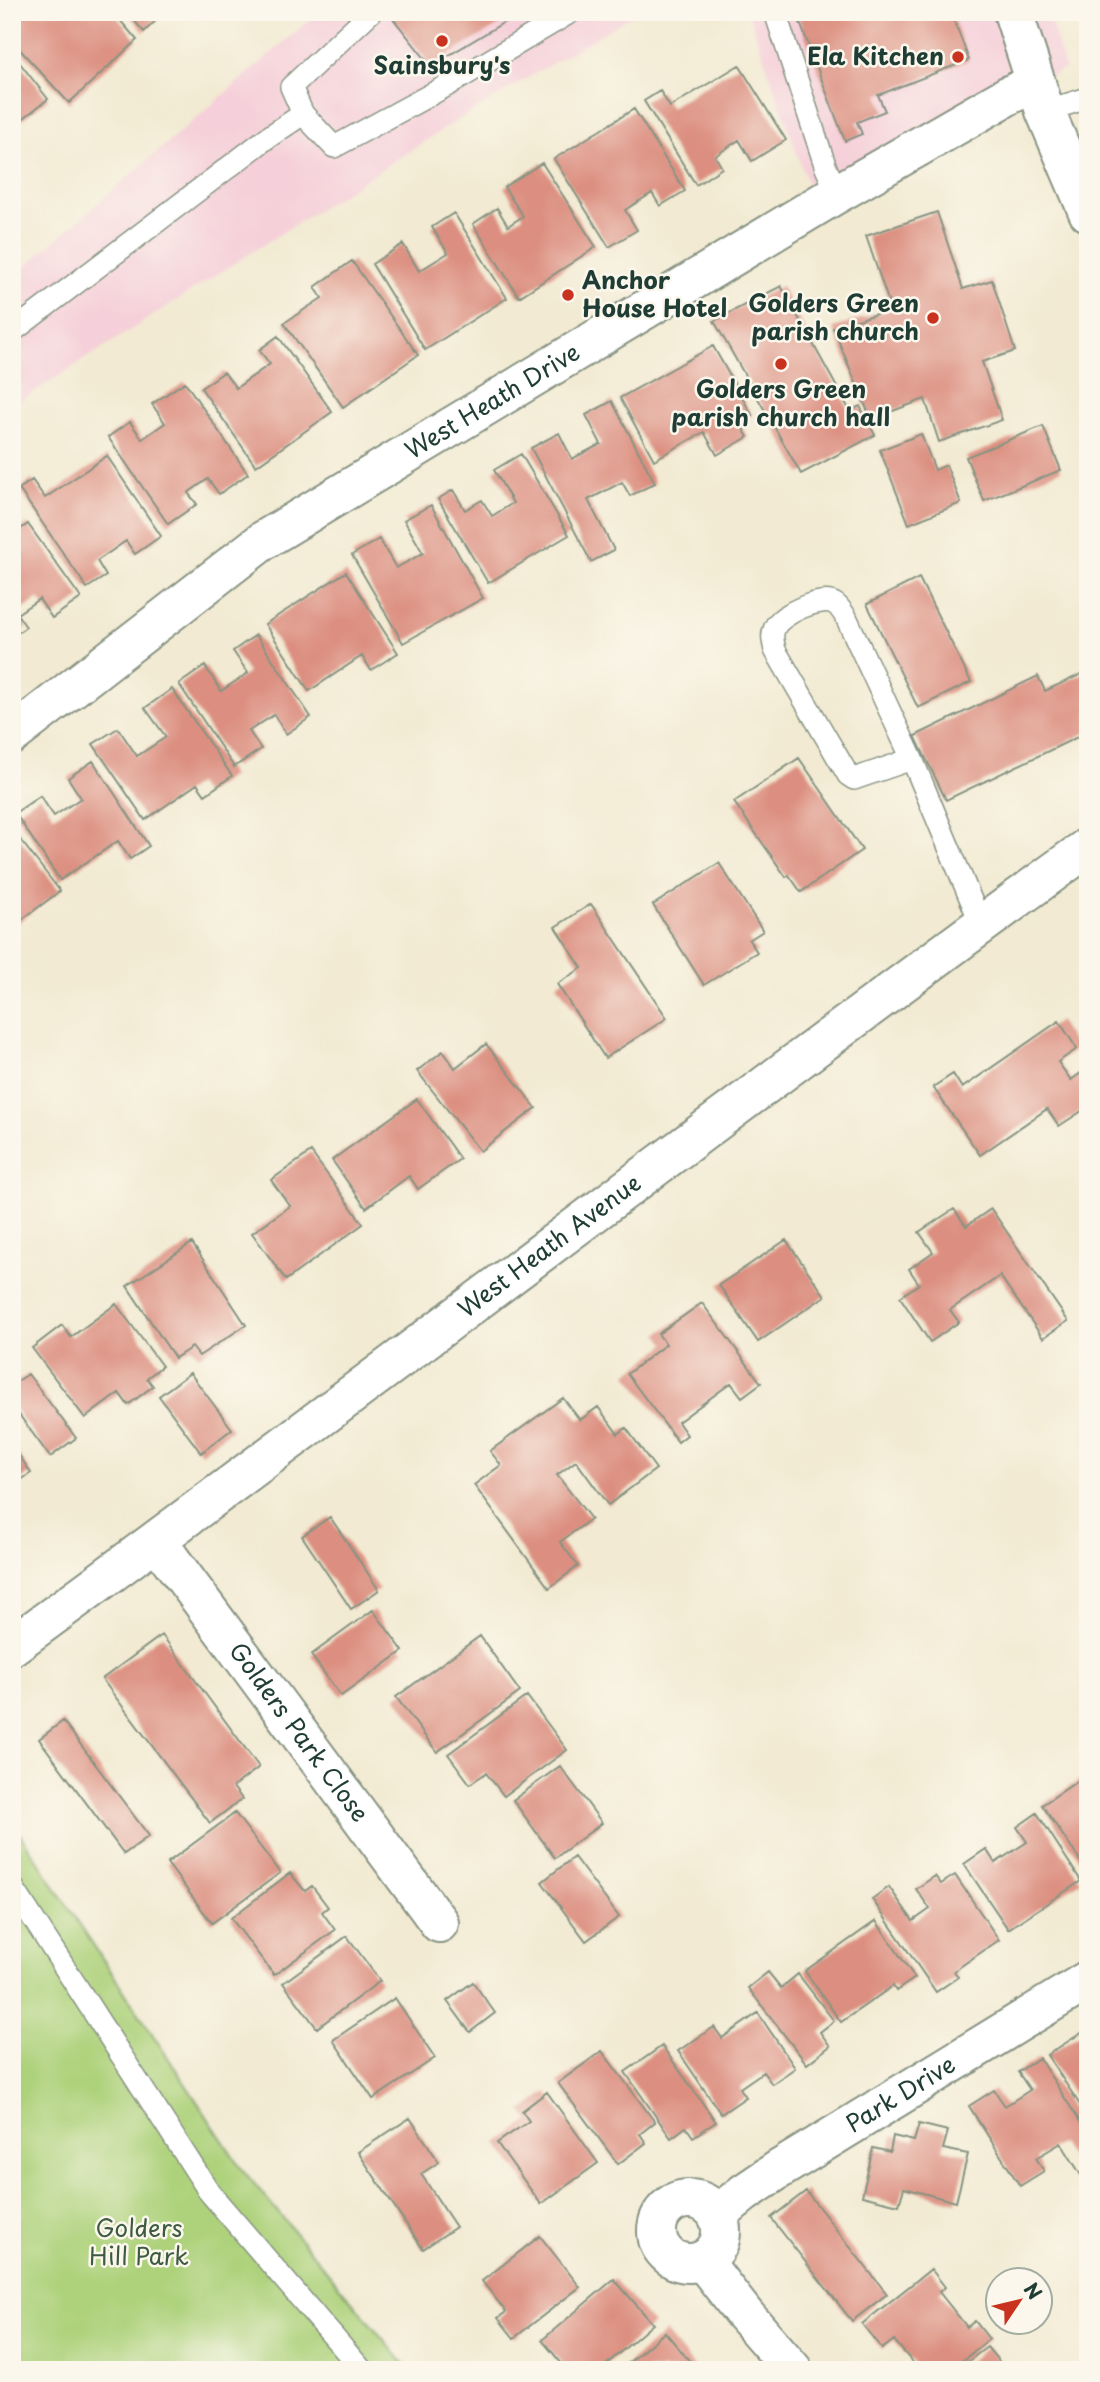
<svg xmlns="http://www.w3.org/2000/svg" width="1100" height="2382" font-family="'Playpen Sans',sans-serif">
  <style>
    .built { fill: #f5cfd9 }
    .green { fill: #aed27b; stroke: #668858; stroke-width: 2 }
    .building { fill: #dc8f80 }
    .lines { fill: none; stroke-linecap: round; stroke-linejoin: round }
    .service-casing { stroke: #889483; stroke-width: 24 }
    .minor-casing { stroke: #889483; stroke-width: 42 }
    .primary-casing { stroke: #889483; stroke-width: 42 }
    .service { stroke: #fff; stroke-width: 21 }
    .minor { stroke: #fff; stroke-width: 38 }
    .primary { stroke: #fff; stroke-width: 38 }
    .poi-dot { fill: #c8321e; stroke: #fbf7ec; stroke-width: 2.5 }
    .labels { text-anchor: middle; stroke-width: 5; stroke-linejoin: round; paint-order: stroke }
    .poi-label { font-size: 24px; font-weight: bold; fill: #1f3d34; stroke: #fbf7ec; text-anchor: end }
    .street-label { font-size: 24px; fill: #1f3d34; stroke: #fbf7ec }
    .park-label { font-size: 24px; fill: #3c5b42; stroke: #fbf7ec }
  </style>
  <rect width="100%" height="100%" fill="#fbf7ec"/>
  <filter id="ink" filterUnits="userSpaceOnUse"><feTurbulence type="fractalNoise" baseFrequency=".0143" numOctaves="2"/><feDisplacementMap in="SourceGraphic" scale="14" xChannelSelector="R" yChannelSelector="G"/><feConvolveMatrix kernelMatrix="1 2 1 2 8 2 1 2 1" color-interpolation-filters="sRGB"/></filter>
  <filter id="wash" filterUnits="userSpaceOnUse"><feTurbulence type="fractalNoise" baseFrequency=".00686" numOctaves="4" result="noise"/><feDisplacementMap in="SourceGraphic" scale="28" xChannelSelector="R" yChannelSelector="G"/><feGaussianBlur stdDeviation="1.57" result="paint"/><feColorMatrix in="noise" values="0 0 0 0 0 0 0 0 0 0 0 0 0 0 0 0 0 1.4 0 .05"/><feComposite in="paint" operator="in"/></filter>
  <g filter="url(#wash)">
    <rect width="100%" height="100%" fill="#f2ead2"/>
    <!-- built -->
    <path class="built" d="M319,12H638L461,118L12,406V278Z
      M748,12H1048L1065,69L1009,95L817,206L803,171Z"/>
    <!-- green -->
    <path class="green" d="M12,1822L241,2168L409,2370H12Z"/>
    <g id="blocks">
      <!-- building -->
      <path class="building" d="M12,12H113L137,40L69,103L12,41Z
        M127,12H165L144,32Z
        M397,12H521L431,66L392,17Z
        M796,12H951L969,60L878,95L885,111L857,122L862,134L845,141Z
        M12,53L48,99L16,124L12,119Z
        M739,65L786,140L752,161L739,140L715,156L722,168L696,185L644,101L660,91L670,107Z
        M634,109L685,191L660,206L652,193L625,210L637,230L609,247L554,159Z
        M542,163L596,247L519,297L473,224L497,208L508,226L523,216L504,187Z
        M937,212L963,289L992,280L1015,351L982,362L1002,420L939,442L925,399L871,419L833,328L891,309L866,236Z
        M454,213L507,298L425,350L372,264L403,244L419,271L448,253L432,227Z
        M352,261L418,355L343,407L284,323L322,298L315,287Z
        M781,286L850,411L860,406L875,435L801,474L714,321Z
        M278,336L332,412L256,466L201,388L224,372L236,388L270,364L259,350Z
        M713,346L752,415L739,422L748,437L717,455L704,432L654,460L620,398Z
        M185,382L248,474L219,494L208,479L188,493L197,504L168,524L108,437L130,422L142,439L165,423L152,404Z
        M612,401L655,483L630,496L622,482L588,500L614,550L591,562L531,448L559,433L572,459L601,444L586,415Z
        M1043,426L1061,470L984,501L966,457Z
        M921,434L935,470L946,465L961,503L909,524L880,450Z
        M521,454L569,535L488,583L438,499L453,490L465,510L482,500L492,516L513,503L494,470Z
        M107,456L161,536L135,554L126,541L97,561L106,576L87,588L19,489L32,480L45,498Z
        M431,505L483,598L403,643L352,555L379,539L396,568L423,553L404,520Z
        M28,524L81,598L52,618L39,599L17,614L26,627L12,637V535Z
        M346,572L398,653L371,670L362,656L309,691L265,624Z
        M919,578L971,682L918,708L867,604Z
        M256,635L311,717L286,734L274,715L249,731L261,749L234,767L179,684L205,666L221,691L248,673L233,651Z
        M1088,671V732L946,800L915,736L1038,676L1045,691Z
        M172,689L232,776L205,795L197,784L145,820L93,744L118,728L137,756L166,737L145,708Z
        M799,758L862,850L801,892L789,875L786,877L734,802Z
        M93,761L149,846L130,859L118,841L60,880L15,813L40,796L54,816L81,798L68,778Z
        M12,829L60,891L12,927Z
        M719,863L763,931L749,940L757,952L704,985L653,905Z
        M591,904L667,1018L605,1058L557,984L582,968L555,927Z
        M1059,1021L1077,1049L1058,1062L1071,1080L1088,1068V1107L1059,1126L1047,1109L980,1155L933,1087L953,1074L962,1088Z
        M486,1044L536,1108L480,1151L417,1071L443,1051L455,1068Z
        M417,1099L460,1159L418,1189L409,1176L366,1208L332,1160Z
        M311,1152L363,1224L286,1280L252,1233L290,1206L271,1180Z
        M954,1209L966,1226L991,1209L1068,1321L1043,1338L1000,1276L950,1310L959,1322L930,1342L900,1297L919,1284L909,1269L933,1252L919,1232Z
        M786,1240L825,1296L758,1342L719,1285Z
        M192,1243L246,1325L199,1356L192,1347L175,1358L127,1286Z
        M702,1303L761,1383L742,1397L731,1383L678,1422L687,1435L678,1442L627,1374L666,1344L658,1334Z
        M116,1304L162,1366L147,1378L153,1386L128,1405L119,1393L85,1418L32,1348L62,1325L71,1337Z
        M190,1373L232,1429L201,1453L159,1396Z
        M28,1374L76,1438L50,1457L12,1405V1385Z
        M563,1398L580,1420L598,1407L618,1434L626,1428L656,1469L608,1505L576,1461L557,1475L591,1519L560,1542L578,1566L549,1588L474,1485L501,1465L490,1451Z
        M12,1445L31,1473L12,1486Z
        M330,1517L379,1590L351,1609L302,1536Z
        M373,1610L403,1651L341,1696L311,1655Z
        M162,1635L259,1767L233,1787L242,1799L210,1823L102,1679Z
        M480,1636L520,1692L437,1752L396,1697Z
        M527,1696L567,1750L504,1796L486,1773L470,1784L448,1754Z
        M63,1721L149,1836L124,1854L39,1739Z
        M560,1766L602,1823L555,1858L513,1800Z
        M1088,1774V1872L1042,1805Z
        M235,1813L280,1873L212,1923L167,1863Z
        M1037,1813L1081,1881L1008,1929L964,1864L986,1849L995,1863L1027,1842L1017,1827Z
        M574,1857L619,1917L586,1941L542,1882Z
        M290,1873L305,1891L312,1886L328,1907L322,1912L335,1930L274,1975L231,1918Z
        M955,1875L999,1940L954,1971L958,1977L936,1992L872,1899L889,1887L913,1921L930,1909L916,1889L935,1876L941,1884Z
        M876,1921L915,1978L896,1991L893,1986L841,2022L805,1971Z
        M347,1936L380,1981L317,2028L283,1983Z
        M768,1972L781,1988L798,1974L834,2021L820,2032L830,2046L807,2064L748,1988Z
        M473,1982L495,2013L470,2032L447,2001Z
        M395,1998L435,2058L373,2099L333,2040Z
        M758,2013L795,2068L772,2084L763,2072L740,2088L746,2097L721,2114L678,2051L714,2027L722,2038Z
        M1086,2030L1088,2112L1086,2114L1047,2055Z
        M662,2046L716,2122L693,2137L686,2127L671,2138L625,2072Z
        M602,2051L655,2122L640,2134L646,2143L618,2164L558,2083Z
        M1039,2058L1088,2134V2170L1081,2175L1061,2143L1036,2158L1044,2171L1020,2186L969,2106L994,2090L1005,2106L1030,2090L1018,2072Z
        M547,2092L598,2163L541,2204L497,2143L529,2121L522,2111Z
        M410,2118L439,2162L421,2174L456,2227L423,2249L358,2152Z
        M919,2124L948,2131L943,2149L968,2154L956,2202L904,2188L899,2205L862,2196L873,2148L890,2152L893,2136L914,2141Z
        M806,2191L887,2294L852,2321L771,2218Z
        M540,2236L580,2287L514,2338L498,2318L506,2312L482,2281Z
        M931,2269L945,2287L939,2292L967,2327L975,2321L989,2339L951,2370H907L914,2364L894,2340L882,2349L862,2324Z
        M614,2279L653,2324L600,2370H567L542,2340Z
        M665,2332L697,2370H620Z
        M987,2347L1006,2370H958L975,2356Z"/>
    </g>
  </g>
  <g filter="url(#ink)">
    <use href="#blocks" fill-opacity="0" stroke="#889483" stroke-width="2"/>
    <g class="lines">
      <!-- service casing -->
      <g class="service-casing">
        <path id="service" d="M371,12L291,87L303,114L334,147L450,84L571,12
          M775,12L826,168L838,194
          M1045,111L1088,98
          M12,332L267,138L303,114
          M912,759L854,779L848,775L775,650C773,641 771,635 775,627C781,614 822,595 835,604C839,606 843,613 846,617L912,759L981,924
          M12,1886L210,2193L362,2370"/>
      </g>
      <!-- minor casing -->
      <g class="minor-casing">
        <g id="minor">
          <path id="s1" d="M12,735L264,540L833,196L1009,95L1036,83"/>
          <path id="s2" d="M157,1541L439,1923"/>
          <path id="s3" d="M12,1646C373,1383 727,1109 1088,847"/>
          <circle cx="689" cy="2231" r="32"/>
          <path id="s4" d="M717,2215L744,2193L778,2170L1088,1980"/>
          <path d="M703,2261L745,2315L793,2370"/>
        </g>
      </g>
      <!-- primary casing -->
      <g class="primary-casing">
        <path id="primary" d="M1013,12L1045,111L1088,212"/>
      </g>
      <!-- service -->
      <use href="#service" class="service"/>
      <!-- minor -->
      <use href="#minor" class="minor"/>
      <!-- primary -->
      <use href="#primary" class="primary"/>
    </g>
  </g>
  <!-- markers -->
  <g class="poi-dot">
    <circle cx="442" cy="41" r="7"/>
    <circle cx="958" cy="57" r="7"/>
    <circle cx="568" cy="295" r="7"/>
    <circle cx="933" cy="318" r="7"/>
    <circle cx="781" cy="364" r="7"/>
  </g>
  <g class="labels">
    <!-- poi labels -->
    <g class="poi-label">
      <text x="944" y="65">Ela Kitchen</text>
      <text x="442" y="74" text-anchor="middle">Sainsbury's</text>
      <text x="582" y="289" text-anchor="start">Anchor<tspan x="582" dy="28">House Hotel</tspan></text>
      <text x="919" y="312">Golders Green<tspan x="919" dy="28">parish church</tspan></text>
      <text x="781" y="398" text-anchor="middle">Golders Green<tspan x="781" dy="28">parish church hall</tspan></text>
    </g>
    <!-- street labels -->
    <g class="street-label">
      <text dy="8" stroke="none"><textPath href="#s1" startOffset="586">West Heath Drive</textPath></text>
      <text dy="8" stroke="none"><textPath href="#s3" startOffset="670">West Heath Avenue</textPath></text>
      <text dy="8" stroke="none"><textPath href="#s2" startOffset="238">Golders Park Close</textPath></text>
      <text dy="8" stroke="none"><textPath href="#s4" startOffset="220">Park Drive</textPath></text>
    </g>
    <!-- park labels -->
    <g class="park-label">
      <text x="139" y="2237">Golders<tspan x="139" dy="28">Hill Park</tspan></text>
    </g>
  </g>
  <!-- margin -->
  <rect width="1100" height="2382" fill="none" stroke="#fbf7ec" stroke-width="42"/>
  <!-- north arrow -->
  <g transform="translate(1019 2301) rotate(55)"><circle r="33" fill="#fbf7ec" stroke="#a3ada2" stroke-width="2"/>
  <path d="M0-5L12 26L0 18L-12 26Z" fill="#c8321e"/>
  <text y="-10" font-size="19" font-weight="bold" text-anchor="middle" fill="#1f3d34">N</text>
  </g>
</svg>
